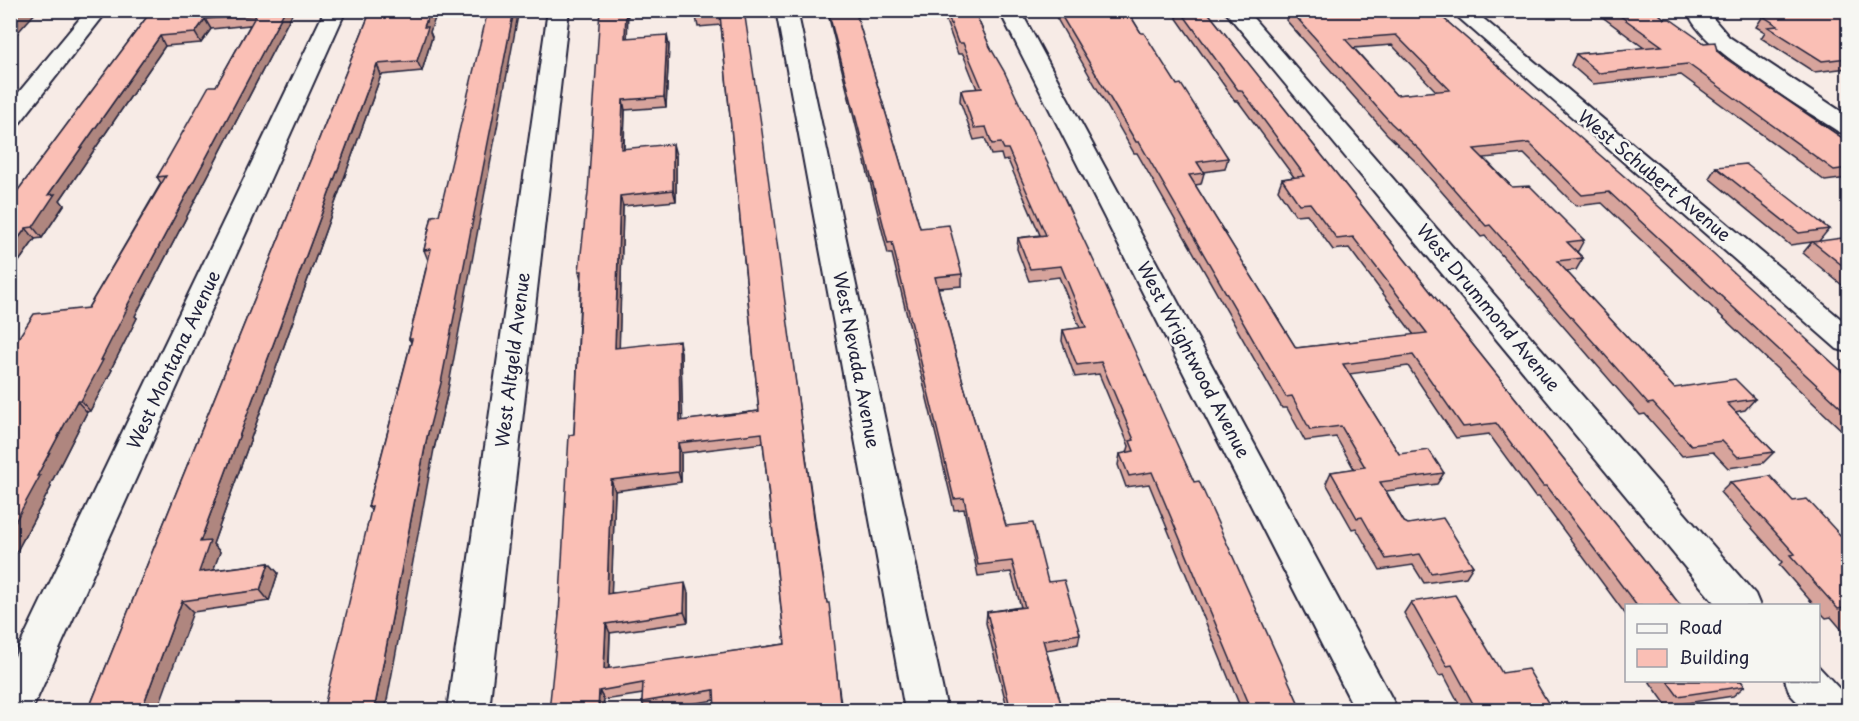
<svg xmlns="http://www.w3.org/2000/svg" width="1859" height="721" font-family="'Playpen Sans',sans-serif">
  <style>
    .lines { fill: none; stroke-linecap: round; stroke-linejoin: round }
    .minor-casing { stroke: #22223b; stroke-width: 4 }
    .minor { fill: #f6f6f2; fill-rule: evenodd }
    .wall { fill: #d7a49c; stroke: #22223b; stroke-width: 1.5; fill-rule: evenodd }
    .shaded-wall { fill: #af867f; stroke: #22223b; stroke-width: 1.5 }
    .building { fill: #fabfb5; stroke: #22223b; stroke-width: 1.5; fill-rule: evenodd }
    .labels { text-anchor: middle; stroke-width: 5; stroke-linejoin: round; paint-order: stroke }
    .street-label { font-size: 18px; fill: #22223b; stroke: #f6f6f2 }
  </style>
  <rect width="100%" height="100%" fill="#f7ebe6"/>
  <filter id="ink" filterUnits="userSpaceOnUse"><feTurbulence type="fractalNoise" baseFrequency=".0167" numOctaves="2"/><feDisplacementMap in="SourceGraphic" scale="12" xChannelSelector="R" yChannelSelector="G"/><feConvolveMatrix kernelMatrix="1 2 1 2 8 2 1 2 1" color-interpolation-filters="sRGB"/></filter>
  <g filter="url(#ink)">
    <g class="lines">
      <!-- minor casing -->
      <g class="minor-casing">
        <path id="minor" d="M87,10H108L19,124L10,126V103Z
          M325,10H346L32,710H10V666Z
          M548,10H569L489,710H447Z
          M776,10H797L947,710H905Z
          M999,10H1020L1398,710H1355Z
          M1224,10H1246L1755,594L1760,606H1717Z
          M1450,10H1473L1848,325V352L1837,349Z
          M1692,10H1713L1712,17L1729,37L1848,116V134L1839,132C1802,107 1708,54 1690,17Z
          M1818,666L1846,696L1848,710H1805L1790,694L1785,680H1818Z"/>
      </g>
      <!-- minor -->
      <use href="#minor" class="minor"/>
    </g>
    <!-- wall -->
    <path class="wall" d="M152,10H294L135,316L137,318L111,369L112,370L90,411L87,412L50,485L51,487L10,564V341L17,340L88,308L161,183L157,177L216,86L250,25L211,29L201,43L165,46L60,200L64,205L42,238L35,239L10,274V201Z
      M371,10L430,32L432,37L422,71L381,75L213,544L220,552L213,570L269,563L278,573L269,601L193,612L88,711Z
      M744,10L745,25L842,711L715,700L646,711L642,702L643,694L604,700L559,615L574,434L581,279L579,271L627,38L669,45L666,107L625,110L624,149L676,155V201L623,206L619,348L681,352L682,421L759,411L721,25L698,27L696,17ZM763,443L785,644L609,669L610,633L688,622V593H611L615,491L681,482V453Z
      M827,10H855L920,228L962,274V286L938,288L964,386L1006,526L1048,582L1080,634L1078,644L1046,650L1063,711H1008L986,623L987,612L1021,607L1011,572L978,576L964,509L954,510L892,254H888Z
      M942,10H974L990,47L1194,482L1302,711H1242L1149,484L1126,487L1118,465L1120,454L1127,453L1129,446L1099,374L1075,377L1062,341L1063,330L1080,328L1059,277L1029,281L1017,249L1018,238L1040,235L1008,160L1003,161L1001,154L991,155L985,138L974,140L960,101L961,90L977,89L963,54H958Z
      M1052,10H1127L1141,33L1177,85L1228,158L1225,169L1203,172L1204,173L1201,184L1195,185L1296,348L1414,335L1349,248L1333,250L1307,214L1295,215L1278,190L1282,179L1294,177L1238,101H1235L1171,10H1206L1681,606H1626V615L1539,497H1535L1489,434L1456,438L1408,366L1349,374L1399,454L1444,473L1437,484L1386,491L1404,522L1473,566L1466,577L1424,583L1413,565L1380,570L1356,528L1352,529L1326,483L1331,472L1354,469L1336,437L1305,441L1287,408H1282L1137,153H1134Z
      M1289,10H1434L1848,377V436L1602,203L1576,206L1524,154L1484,158L1512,187L1584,240L1578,251L1576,252L1583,258L1576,270L1566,271L1674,388L1755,399L1745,410L1735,412L1774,452L1763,463L1728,468L1713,452L1682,456L1645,414L1640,415L1485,236L1481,237L1415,161L1387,134L1286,20ZM1392,45L1437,92L1396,95L1354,48Z
      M1593,10H1654L1665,19L1717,51L1848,142V178L1825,181L1681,75L1593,84L1571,65L1576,54L1644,48Z
      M1764,10H1848V68L1814,72L1761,38L1765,32L1756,27L1763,16L1772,15Z
      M1716,167L1829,229L1819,241L1848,243V290L1803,253L1812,242L1790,245L1709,178Z
      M432,216L447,395L434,449L371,510L368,507L411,342L409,339L428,260L424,250Z
      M1730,482L1793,501L1841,536L1848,535V637L1831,617L1826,618L1818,610V606H1815L1779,565L1782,562L1720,492Z
      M1411,602L1502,673L1553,711H1463L1444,675L1439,676L1404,613Z
      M1649,681H1741L1745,686L1733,696L1667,706Z"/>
    <!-- shaded-wall -->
    <path class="shaded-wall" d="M21,10H38L10,41V22Z
      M285,10H294L135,316L137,318L111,369L112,370L90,411L81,401L126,308Z
      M430,10H438L430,32L432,37L422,71L417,61L424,27Z
      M514,10H519L447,395L434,449L385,711H374L427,437Z
      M626,10H628L627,48L625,38Z
      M205,19L211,29L201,43L195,33Z
      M667,35L669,45L666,107L664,97Z
      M160,36L165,46L60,200L64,205L42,238L33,227L48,195Z
      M377,64L381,75L213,544L220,552L209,582L199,572L200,542Z
      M623,100L625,110L623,160L621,149Z
      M673,144L676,155V201L673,190Z
      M620,196L623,206L619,359L615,348Z
      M26,228L35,239L10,274V250Z
      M679,341L681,352L683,432L680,421Z
      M77,401L87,412L50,485L51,487L10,564V531L37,476Z
      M678,443L681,453V482L678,472Z
      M611,480L615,491L611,604L607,594Z
      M269,563L278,573L269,601L260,590Z
      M685,583L688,593V622L684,612Z
      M182,601L193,612L157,711H141Z
      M606,624L610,633L608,679L604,669Z
      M599,691L604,700L603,711H598Z"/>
    <!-- building -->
    <path class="building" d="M10,10H21L10,22Z
      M152,10H285L126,308L128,307L101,360H103L81,401H77L37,476H40L10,531V341L17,340L34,314L88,308L166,176L157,177L167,160L209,86H216L256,15L205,19L195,33L160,36L48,195L55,194L33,227L26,228L10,250V201Z
      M371,10H430L424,27H428L417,61L377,64L200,542L210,541L199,572L269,563L260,590L182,601L141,711H88Z
      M488,10H514L441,383L427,437L374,711H323L372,506L368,507L412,339H409L431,249L424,250L432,216L439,215Z
      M600,10H626L625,38L667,35L664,97L623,100L621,149L673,144V190L620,196L615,348L679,341L680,421L759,411L720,15L696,17V10H744L761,124L816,532L827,603H829L841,711H715L714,690L642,702L643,683L599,691L598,711H549L559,615L569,435L574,434L582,271H579L588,192ZM762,433L785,644L604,669L606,624L684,612L685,583L607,594L611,480L678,472V443Z
      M828,10H855L920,228L949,225L962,274L935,277L964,386L1006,526L1033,523L1048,582L1064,580L1080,634L1043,640L1063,711H1011L987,612L1025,607L1012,561L978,565L964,498L954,499L892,242L888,243Z
      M946,10H974L990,47L1004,71L1100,274L1194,482L1199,481L1302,711H1252L1152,472L1129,476L1120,454L1134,451L1130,441L1134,440L1101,362L1077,365L1063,330L1086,327L1061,266L1030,269L1018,238L1046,235L1008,149H1004L1001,143L992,144L986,127L974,128L961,90L982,88L963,43H958Z
      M1058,10H1127L1141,33H1144L1177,85L1181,84L1228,158L1197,162L1204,173L1189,175L1296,348L1427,333L1353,237L1337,239L1310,203L1299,204L1282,179L1305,176L1252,104L1241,90H1238L1180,10H1206L1681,606H1637L1547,486H1543L1496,423L1463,427L1413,355L1343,364L1399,454L1429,450L1444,473L1380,482L1404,522L1408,524L1443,518L1473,566L1431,573L1420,554L1386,559L1362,517L1357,518L1331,472L1365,467L1341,426L1310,430L1292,396L1286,397L1139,142H1136Z
      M1290,10H1434L1713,254L1848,377V414L1609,192L1582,195L1529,143L1474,149L1512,187L1530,186L1584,240L1567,242L1583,258L1557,261L1674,388L1735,379L1755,399L1727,403L1774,452L1738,457L1722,441L1691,445L1653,403L1648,404L1490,225L1486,226L1420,150L1391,123ZM1396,35L1450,90L1396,95L1345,39Z
      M1612,10H1654L1665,19H1670L1704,43L1715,42L1717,51L1725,58L1848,142V168L1834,170L1688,64L1599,73L1576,54L1662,46Z
      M1788,10H1848V58L1822,61L1768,27L1778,26L1763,16L1793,14Z
      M1746,164L1829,229L1799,233L1716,167Z
      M1842,238L1848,243V270L1813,242Z
      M1770,476L1793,501L1807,499L1841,536L1848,535V565H1846L1848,568V614L1843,608L1838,609L1790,555L1795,554L1730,482Z
      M1455,595L1502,673L1528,669L1553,711H1477L1452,665L1447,666L1411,602Z
      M1667,681H1741L1745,686L1678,696Z"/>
  </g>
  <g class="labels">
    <!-- street labels -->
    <g class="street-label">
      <text transform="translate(1654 176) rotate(40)" y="6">West Schubert Avenue</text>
      <text transform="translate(1488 308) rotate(50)" y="6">West Drummond Avenue</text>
      <text transform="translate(174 360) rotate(-65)" y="6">West Montana Avenue</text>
      <text transform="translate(513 360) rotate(-83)" y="6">West Altgeld Avenue</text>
      <text transform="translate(856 360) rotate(79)" y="6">West Nevada Avenue</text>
      <text transform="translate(1193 360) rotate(62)" y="6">West Wrightwood Avenue</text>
    </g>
  </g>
  <!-- margin -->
  <rect width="1859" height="721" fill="none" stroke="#f6f6f2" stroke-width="36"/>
  <rect x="18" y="18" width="1823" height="685" fill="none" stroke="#22223b" stroke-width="2" filter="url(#ink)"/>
  <!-- legend -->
  <rect x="1625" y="604" width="195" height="78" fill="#f6f6f2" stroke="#a1a1a9" stroke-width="1.5"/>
  <rect x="1637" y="624" width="30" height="9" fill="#f6f6f2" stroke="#a1a1a9" stroke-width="1.5"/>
  <text x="1679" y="634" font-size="18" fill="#22223b">Road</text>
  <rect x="1637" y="649" width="30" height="18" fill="#fabfb5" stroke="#a1a1a9" stroke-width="1.5"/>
  <text x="1679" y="664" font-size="18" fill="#22223b">Building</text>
</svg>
